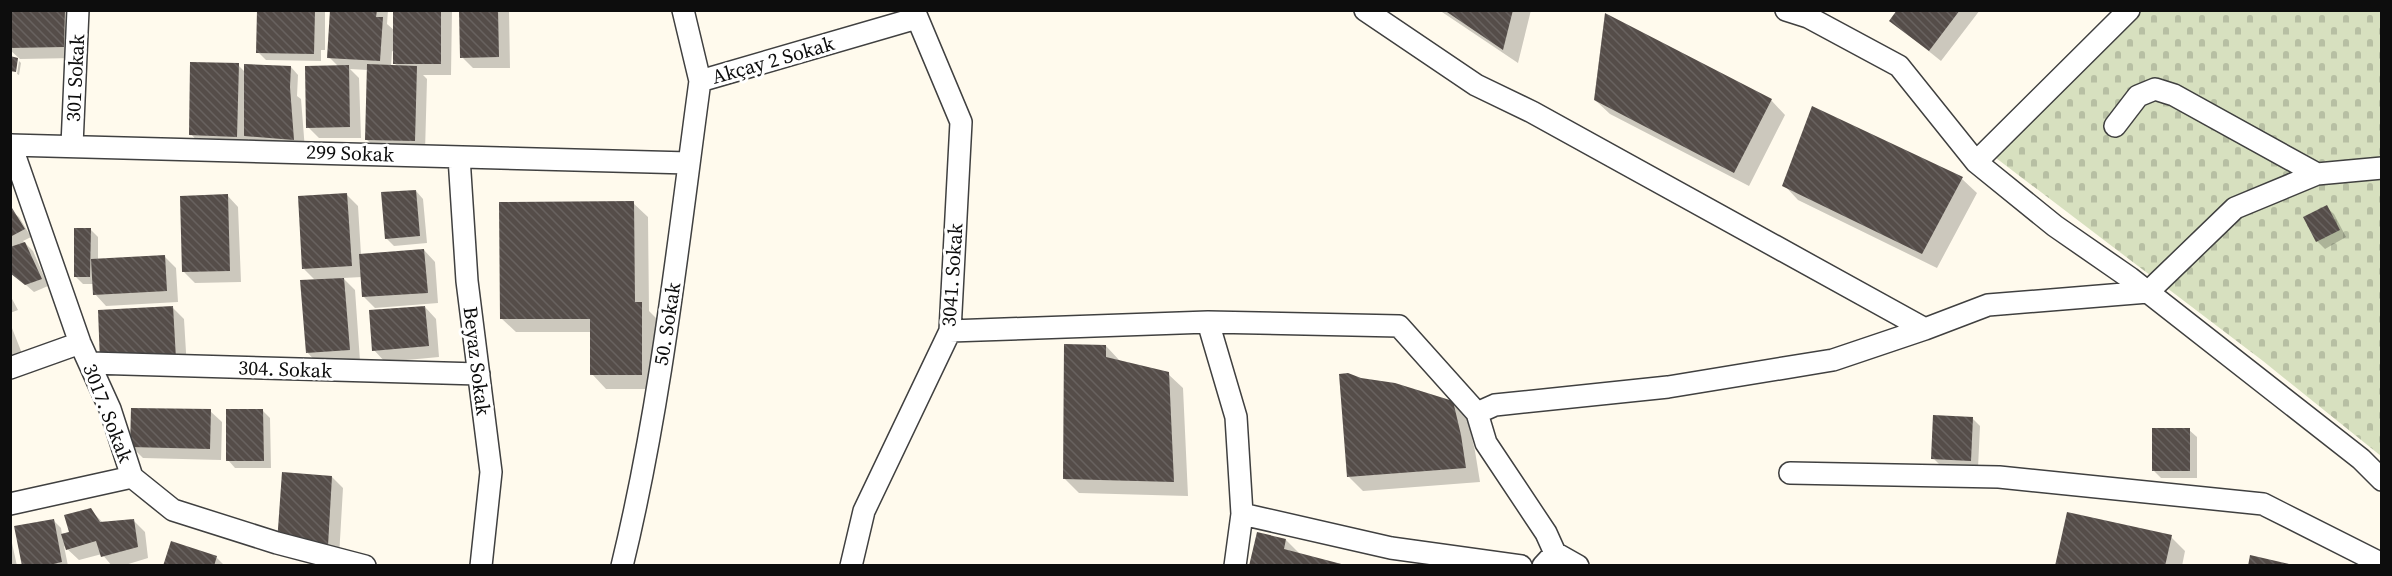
<svg xmlns="http://www.w3.org/2000/svg" width="2392" height="576" font-family="'Source Serif 4',serif">
  <style>
    .cemetery { fill: url(#cemetery-stones) }
    .shadow { fill: #0003; fill-rule: evenodd }
    .building { fill: url(#building-back-hatch) }
    .lines { fill: none; stroke-linecap: round; stroke-linejoin: round }
    .minor-casing { stroke: #404040; stroke-width: 24 }
    .minor { stroke: #fff; stroke-width: 21 }
    .labels { text-anchor: middle; stroke-width: 6; stroke-linejoin: round; paint-order: stroke }
    .street-label { font-size: 20px; fill: #0d0d0d; stroke: #fff }
  </style>
  <defs>
    <pattern id="cemetery-stones" width="16" height="16" patternUnits="userSpaceOnUse" patternTransform="scale(1.5)"><rect width="16" height="16" fill="#d7e0bf"/><path d="M2 7V4a2 2 0 0 1 4 0v3zM10 15v-3a2 2 0 0 1 4 0v3z" fill="#b7bfa3"/></pattern>
    <pattern id="building-back-hatch" width="6" height="6" patternUnits="userSpaceOnUse" patternTransform="scale(1.5)"><rect width="6" height="6" fill="#554d49"/><path d="M-1 5l2 2M0 0l6 6M5-1l2 2" fill="none" stroke="#68625f"/></pattern>
  </defs>
  <rect width="100%" height="100%" fill="#fffaed"/>
  <!-- cemetery -->
  <path class="cemetery" d="M2140,11H2381V456L2263,361L1996,158L2014,137Z"/>
  <!-- shadow -->
  <path class="shadow" d="M10,10H76L75,58L20,59L10,50Z
    M259,10H325V50H321V61L266,60L258,52Z
    M332,10H388L387,24L395,31V10H452L451,75H423L427,79L425,152L378,150L366,139L368,70L350,69L359,78L361,138H319L308,127L339,67L329,57ZM392,51L394,52V63L398,67H391Z
    M461,10H509L510,68H473L462,57Z
    M1439,10H1531L1518,63Z
    M1899,10H1980L1941,61L1891,21Z
    M19,61L21,63L19,75L17,74Z
    M238,65L245,72L291,67L298,75L297,96L301,99L305,150L256,147L248,139V147L202,146L191,134Z
    M1595,100H1771L1785,115L1749,186L1610,114Z
    M1962,179L1977,193L1937,268L1798,200L1784,185Z
    M416,191L423,199L427,243L394,246L386,238Z
    M346,194L358,206L361,255L424,250L435,262L438,303L375,308L364,297L362,277L343,278L355,290L360,361L318,364L307,352L316,281L304,269Z
    M227,195L238,207L241,282L195,283L184,272Z
    M633,203L648,217L649,311L656,318V389H606L592,374L591,332H516L501,318Z
    M2326,207L2334,214L2346,237L2325,249L2317,241Z
    M10,210L19,217L31,237L23,241L33,251L48,286L34,292L10,271Z
    M90,229L98,237V260L165,257L176,268L178,302L106,306L95,294L94,284H83L75,276Z
    M10,295L18,310L10,313Z
    M425,307L436,319L439,357L385,362L374,350Z
    M173,308L184,319L187,369L99,311Z
    M10,323L23,356L10,361Z
    M1106,346L1120,361L1168,374L1183,388L1188,496L1079,493L1064,478Z
    M1373,383L1452,402L1467,417L1475,451L1480,482L1363,491L1348,476Z
    M210,411L222,422L221,460L143,458L131,446Z
    M263,411L270,418L271,468H235L228,460Z
    M1972,418L1980,426L1978,468L1941,466L1933,458Z
    M2189,430L2197,437V478H2161L2153,470Z
    M332,477L343,488L339,557L290,553Z
    M91,510L103,523L133,520L145,532L148,558L122,566H112L102,554L79,560L64,546L68,566H23L53,520L61,528L62,535L71,533Z
    M10,534L17,566H10Z
    M2171,537L2185,551L2182,566H2056Z
    M1286,540L1300,554L1251,566Z
    M216,557L225,566H165Z"/>
  <!-- building -->
  <path class="building" d="M10,10H65L64,47L10,48Z
    M257,10H315L314,54L256,53Z
    M330,10H377L376,17H383L380,61L327,58Z
    M393,10H441V64H393Z
    M459,10H498L499,57L460,58Z
    M1444,10H1513L1503,50Z
    M1897,10H1960L1929,51L1889,21Z
    M1605,13L1772,99L1734,173L1594,100Z
    M10,56L18,58L16,72L10,71Z
    M190,62L239,63L237,137L189,135Z
    M244,64L291,66L290,87L294,140L244,136Z
    M367,64L417,66L415,141L365,140Z
    M349,65L350,127L306,128L305,66Z
    M1812,106L1963,177L1922,254L1782,186Z
    M416,190L420,236L385,239L381,192Z
    M347,193L352,266L302,269L298,196Z
    M228,194L230,271L182,272L180,196Z
    M634,201L635,302H642V375H590V319H500L499,202Z
    M2327,205L2340,230L2316,242L2303,217Z
    M12,208L25,229L10,237V209Z
    M74,228H91L90,277H74Z
    M25,242L42,279L25,285L10,273V247Z
    M424,249L428,293L362,297L359,254Z
    M165,255L167,291L93,295L91,259Z
    M344,278L350,350L306,353L300,280Z
    M173,306L176,359L100,362L98,310Z
    M425,306L429,346L372,351L369,310Z
    M1064,344L1106,345V357L1169,372L1174,482L1063,479Z
    M1348,373L1361,378L1395,383L1453,401L1461,435L1466,468L1347,477L1339,374Z
    M131,408L211,409L210,449L130,447Z
    M226,409H263L264,461H226Z
    M1933,415L1973,417L1971,461L1931,459Z
    M2152,428H2190V471H2152Z
    M282,472L332,476L328,546L277,543Z
    M91,508L100,522L134,519L138,547L101,557L96,541L66,550L61,534L69,532L64,515Z
    M2067,512L2172,535L2165,566H2055Z
    M54,519L62,562L45,566H22L14,526Z
    M1257,532L1286,539L1284,549L1349,566H1249Z
    M171,541L217,556L214,566H163Z
    M2250,555L2293,565V566H2248Z"/>
  <g class="lines">
    <!-- minor casing -->
    <g class="minor-casing">
      <path id="minor" d="M683,10L700,81L917,18
        M1365,10L1476,85L1532,112L1925,329
        M1786,10L1808,17L1899,66L1976,162L2055,226L2130,278L2361,459L2382,480
        M2115,126L2138,96L2155,89L2174,95L2317,174
        M10,145L689,163
        M11,145L80,343L110,409L132,477L173,510L277,543L365,566
        M72,145L78,10
        M459,157L467,281L491,472L481,566
        M1976,162L2129,10
        M1208,322L1236,417L1242,514L1235,566
        M950,331L1208,322L1399,326L1477,413L1486,443L1546,533L1555,553
        M90,363L479,374
        M10,368L80,343
        M1477,413L1495,405L1668,387L1833,360L1925,329L1988,305L2148,292L2235,208L2317,174L2382,168
        M1790,473L1999,477L2263,504L2382,564
        M10,504L132,477
        M1242,514L1391,548L1521,566
        M622,566C661,406 678,243 700,81
        M851,566L864,511L950,331L961,122L914,10
        M1543,566L1555,553L1578,566"/>
    </g>
    <!-- minor -->
    <use href="#minor" class="minor"/>
  </g>
  <g class="labels">
    <!-- street labels -->
    <g class="street-label">
      <text transform="translate(773 60) rotate(-16)" y="7">Akçay 2 Sokak</text>
      <text transform="translate(75 78) rotate(-87)" y="7">301 Sokak</text>
      <text transform="translate(350 153) rotate(2)" y="7">299 Sokak</text>
      <text transform="translate(952 275) rotate(-86)" y="7">3041. Sokak</text>
      <text transform="translate(667 324) rotate(-81)" y="7">50. Sokak</text>
      <text transform="translate(477 361) rotate(83)" y="7">Beyaz Sokak</text>
      <text transform="translate(285 369) rotate(2)" y="7">304. Sokak</text>
      <text transform="translate(108 413) rotate(69)" y="7">3017. Sokak</text>
    </g>
  </g>
  <!-- border -->
  <rect width="2392" height="576" fill="none" stroke="#0d0d0d" stroke-width="24"/>
</svg>
